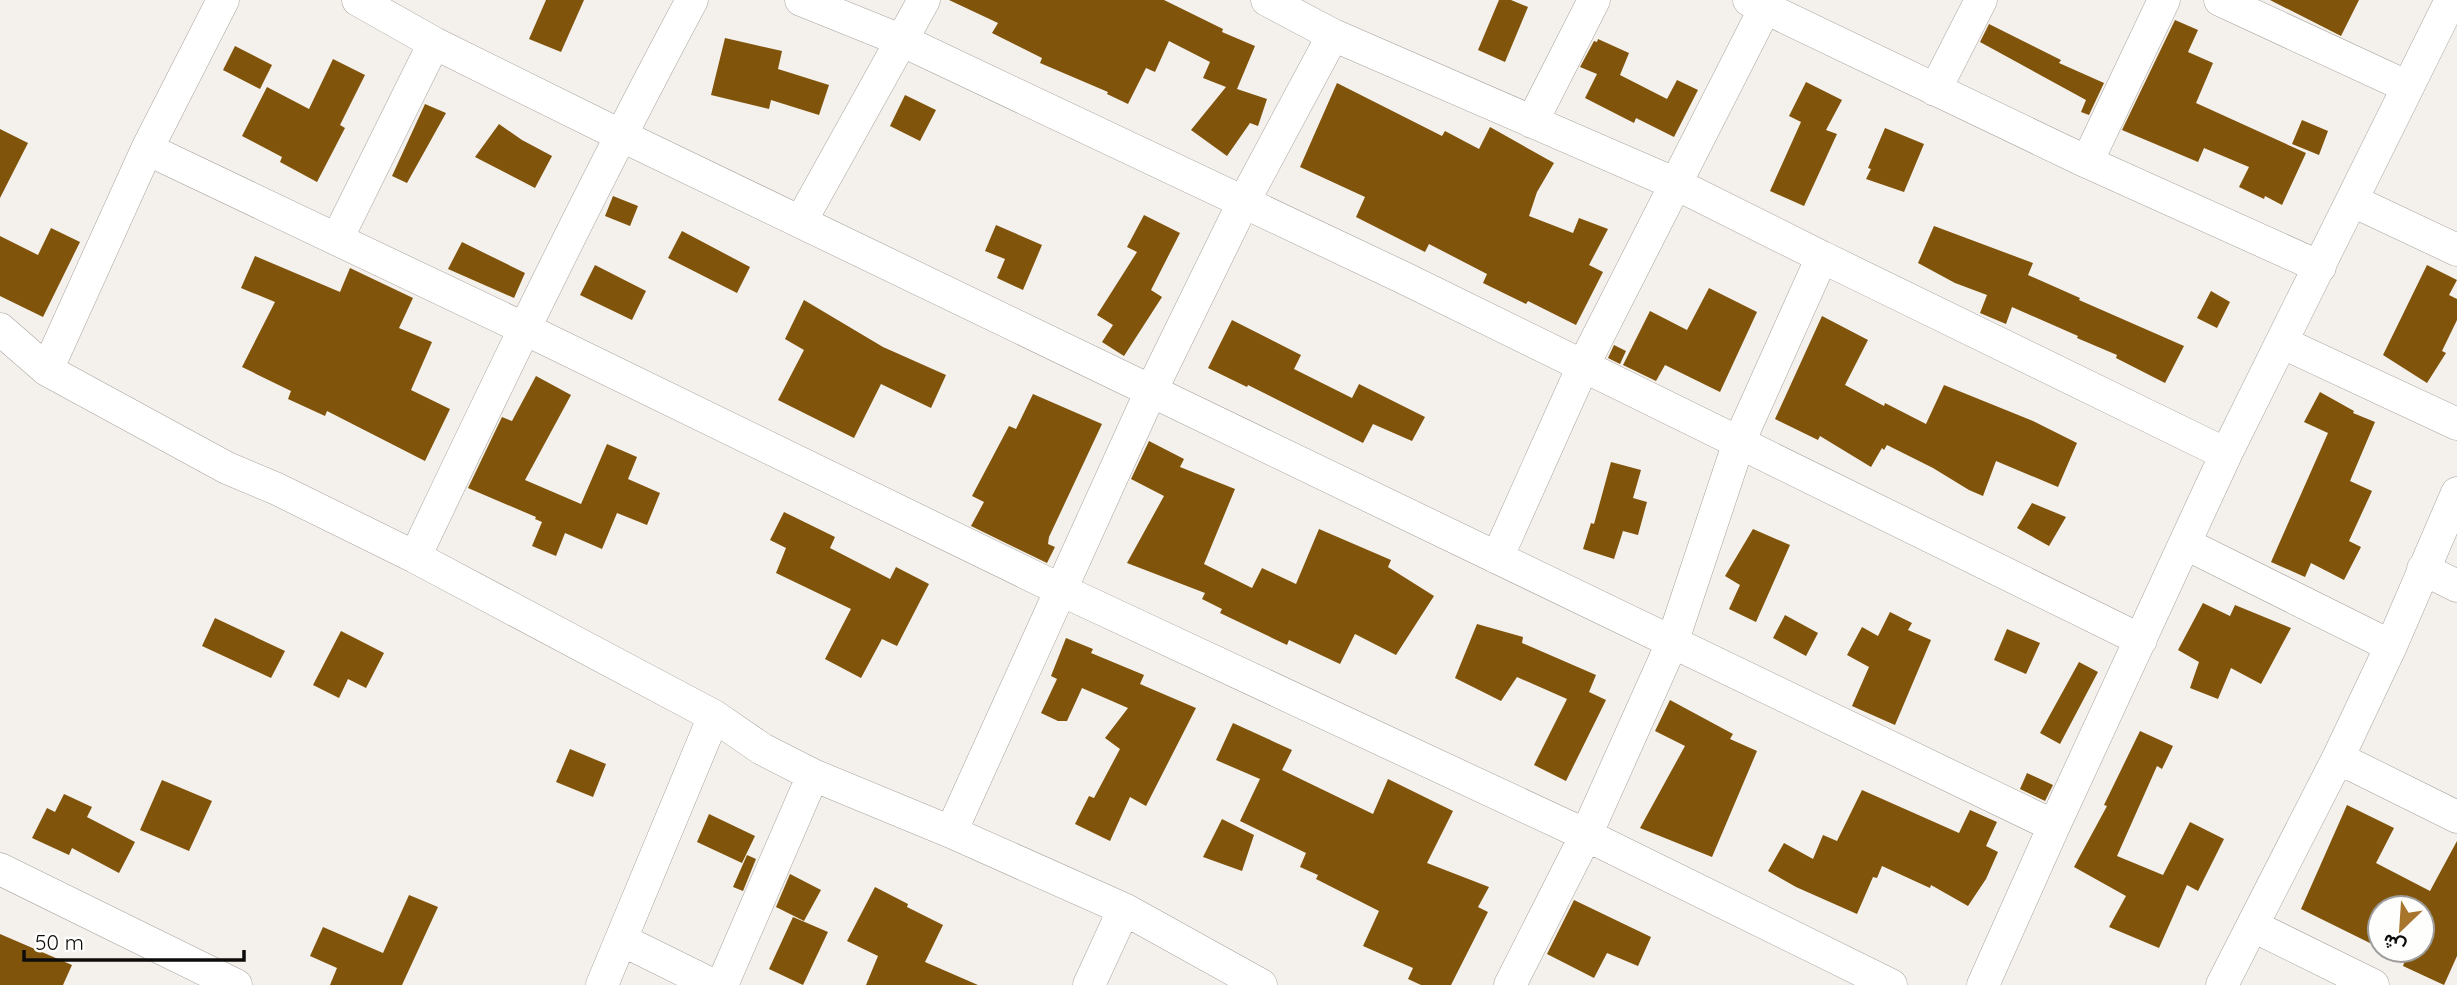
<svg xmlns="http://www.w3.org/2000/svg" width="2457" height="985" font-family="Quicksand,Vazirmatn,sans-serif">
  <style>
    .building { fill: #80540a }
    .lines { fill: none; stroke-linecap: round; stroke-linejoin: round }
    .street-casing { stroke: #a8a49f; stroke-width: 33 }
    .street { stroke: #fff; stroke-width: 32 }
  </style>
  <rect width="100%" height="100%" fill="#f4f0eb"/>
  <!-- building -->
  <path class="building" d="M546,0H584L561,52L529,39Z
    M949,0H1164L1223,29L1222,32L1255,46L1237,89L1267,99L1258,126L1250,123L1227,156L1191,130L1226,87L1203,78L1210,62L1169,41L1155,72L1146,68L1128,104L1107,94L1108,92L1040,63L1042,58L992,33L998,23Z
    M1499,0H1511L1528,7L1505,62L1478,50Z
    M2270,0H2359L2341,36Z
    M2175,20L2198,30L2188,52L2213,63L2196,103L2306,153L2282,205L2265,196L2264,199L2239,187L2249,167L2204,148L2198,162L2122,130Z
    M1989,24L2061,60L2059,63L2104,83L2089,115L2081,112L2086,100L1980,42Z
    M725,38L782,51L778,69L829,85L819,115L771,100L769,109L711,95Z
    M1598,39L1629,53L1620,75L1667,99L1677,80L1698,90L1674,137L1636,118L1634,123L1585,98L1597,74L1580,67L1594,41L1597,42Z
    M235,46L272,65L260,89L223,70Z
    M333,59L365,75L340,125L345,128L317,182L280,162L282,157L242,136L267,87L309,109Z
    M1806,82L1842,100L1826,130L1837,134L1804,206L1770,191L1801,122L1789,116Z
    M1337,83L1442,136L1445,131L1479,149L1490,127L1554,163L1537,192L1529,216L1573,233L1579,218L1608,229L1589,265L1603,272L1576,325L1528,301L1526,304L1483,283L1487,274L1429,244L1425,252L1356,217L1365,197L1300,167Z
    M905,95L936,110L920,141L890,126Z
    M425,104L446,113L407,183L392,176Z
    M2302,120L2328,131L2319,155L2292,144Z
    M499,124L522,140L552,156L535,188L475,157Z
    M1885,128L1924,144L1904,192L1866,179L1871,169L1868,168Z
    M0,129L28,143L0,198Z
    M613,196L638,206L630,226L605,216Z
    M1144,215L1180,233L1151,290L1162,297L1124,356L1102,342L1113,325L1097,315L1137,252L1127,247Z
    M996,225L1042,245L1023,290L997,278L1005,259L985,251Z
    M1934,226L2033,263L2028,275L2080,298L2079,300L2184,346L2165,383L2116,358L2117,355L2077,338L2078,336L2012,307L2006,324L1980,313L1987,295L1955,283L1918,263Z
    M51,228L80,242L43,317L0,296V236L38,255Z
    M682,231L750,267L737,293L668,258Z
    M462,242L525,273L514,298L448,269Z
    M255,256L340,292L350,268L413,298L399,328L432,342L411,390L450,409L425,461L327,411L325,416L288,399L291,391L242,367L275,302L241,288Z
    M595,265L646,291L632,320L580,295Z
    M2427,265L2457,280L2449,295L2457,299V320L2442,351L2446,353L2427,383L2383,355Z
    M1709,288L1757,312L1720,392L1665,365L1656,381L1623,365L1650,311L1687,330Z
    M2211,291L2230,302L2217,328L2197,318Z
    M804,300L883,347L946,375L931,408L881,384L854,438L778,400L804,350L785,339Z
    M1822,316L1868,340L1845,385L1884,406L1885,403L1926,424L1944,385L2033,421L2077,443L2058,487L1996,461L1983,496L1969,490L1933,468L1887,445L1884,450L1882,448L1871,467L1820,436L1818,440L1775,419Z
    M1232,320L1301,355L1294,369L1352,398L1359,384L1425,417L1412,441L1373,424L1363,443L1248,385L1247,387L1208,368Z
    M1614,345L1626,351L1620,364L1608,358Z
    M536,376L571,395L525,480L581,504L607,444L637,457L628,479L660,493L647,525L617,513L602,549L565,533L556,556L532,546L542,522L535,519L536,517L468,488L502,417L512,421Z
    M2320,392L2354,411L2353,413L2375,422L2350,481L2372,491L2349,541L2361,547L2344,580L2311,563L2305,577L2271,562L2328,433L2304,422Z
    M1033,394L1102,424L1049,537L1048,544L1055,547L1047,563L971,526L984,502L972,496L1009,426L1016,429Z
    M1149,441L1184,459L1180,467L1235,489L1204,564L1252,588L1262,568L1296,584L1319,529L1391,560L1388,567L1434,596L1396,655L1355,634L1340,664L1289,640L1287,645L1220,613L1222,609L1202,599L1205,593L1127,563L1164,496L1131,479Z
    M1611,462L1641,470L1633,498L1647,502L1638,535L1623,531L1614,559L1583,549L1591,523L1594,524Z
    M2032,503L2066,517L2049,546L2017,528Z
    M784,512L835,537L830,548L890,579L896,567L929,584L897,646L882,639L861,678L825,659L851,609L776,573L786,548L770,540Z
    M1753,529L1790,545L1756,622L1729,609L1740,585L1725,576Z
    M2203,603L2230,616L2235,605L2291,628L2261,684L2231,668L2218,699L2190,688L2199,662L2178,650Z
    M1890,612L1912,623L1908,630L1931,640L1895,725L1852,706L1869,667L1847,655L1862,627L1878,636Z
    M1785,615L1818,633L1806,656L1773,638Z
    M215,618L285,651L271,678L202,646Z
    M1477,624L1523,637L1522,643L1596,675L1589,692L1606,700L1566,781L1534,765L1567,699L1517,677L1501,701L1455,678Z
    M2007,629L2040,643L2026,674L1994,660Z
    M341,631L384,653L366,688L348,679L339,698L313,685Z
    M1066,638L1093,649L1091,653L1144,675L1140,684L1196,708L1146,806L1130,797L1110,841L1075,824L1089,796L1094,798L1120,749L1105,738L1128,708L1082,688L1067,721H1058L1041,713L1057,679L1051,676Z
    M2079,662L2098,672L2060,744L2040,733Z
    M1670,700L1733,734L1730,739L1757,751L1712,857L1640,828L1685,746L1655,731Z
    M1233,723L1292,750L1282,770L1373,814L1388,779L1453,811L1427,863L1489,887L1478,907L1488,912L1451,985H1421L1408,979L1413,968L1363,946L1379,911L1316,879L1318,875L1300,867L1306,853L1240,821L1260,779L1216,760Z
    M2140,731L2173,746L2162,769L2157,766L2117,856L2163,875L2190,822L2224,839L2198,891L2187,885L2159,948L2109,927L2126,896L2074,867L2107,806L2104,805Z
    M570,749L606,764L593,797L556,782Z
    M2027,773L2053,785L2045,801L2020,789Z
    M162,780L212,801L189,851L140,830Z
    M1862,790L1959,833L1970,810L1997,822L1986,846L1998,852L1986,879L1968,906L1931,885L1930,888L1882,866L1877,878L1873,877L1857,914L1796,887L1768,871L1784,843L1813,859L1823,835L1837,841Z
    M64,794L92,807L87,817L135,842L119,873L72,848L69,855L32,838L47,808L55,812Z
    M2347,805L2394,828L2376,863L2430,891L2457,841V956L2444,985L2403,966L2405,960L2385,950H2422V908H2380V948L2301,909Z
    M709,814L755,836L742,863L697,842Z
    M1222,819L1254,835L1242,871L1203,857Z
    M747,855L756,859L743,891L733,887Z
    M790,874L821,890L804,921L776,907Z
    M875,887L908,904L907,907L943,925L925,962L978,985H866L878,956L847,941Z
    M409,895L438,907L402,985H330L337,968L310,956L323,927L383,953Z
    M1574,900L1651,937L1638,966L1607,953L1594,978L1547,954Z
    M793,917L828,932L803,985L769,969Z
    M0,934L72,965L63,985H0Z"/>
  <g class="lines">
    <!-- street casing -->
    <g class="street-casing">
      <path id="street" d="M358,0L434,43L620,135L2054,826L1983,985
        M801,0L903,41L1404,278L2141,640
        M1267,0L1333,35L1676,184L1822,257
        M1749,0L2087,162L2320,267
        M2220,0L2408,87
        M1935,90L1981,0
        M1532,122L1594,0
        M147,149L523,328L1061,590L1586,835L1891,985
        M2087,162L2164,0
        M2353,201L2457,250
        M801,221L924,0
        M337,239L434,43
        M0,329L47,370L227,468L277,489L415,557L714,716L762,749L813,775L951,832L1124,909L1261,985
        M2283,343L2457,424
        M47,370L147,149L223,0
        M2186,544L2391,646
        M415,557C504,369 594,183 692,0
        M1497,558L1583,366L1765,8
        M2423,569L2457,586
        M2338,758L2457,817
        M2054,826L2226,454L2451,0
        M951,832L1151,391L1243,203L1333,35
        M0,869L236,985
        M2253,926L2373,985
        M622,940L713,985
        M602,985L714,716
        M722,985L813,775
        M1089,985L1124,909
        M1510,985L1586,835L1672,643L1739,442L1822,257L2226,454
        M2222,985L2338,758L2391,646L2457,493"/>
    </g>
    <!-- street -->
    <use href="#street" class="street"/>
  </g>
  <!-- north arrow -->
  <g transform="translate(2401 929) rotate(205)"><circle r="33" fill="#fefefd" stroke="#9e9d9c" stroke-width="2"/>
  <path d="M0-5L12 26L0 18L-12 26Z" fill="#a7752b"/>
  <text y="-10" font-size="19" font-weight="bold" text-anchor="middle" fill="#0d0c0a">ش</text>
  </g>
  <!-- scale -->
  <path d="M24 950v10h220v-10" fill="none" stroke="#0d0c0a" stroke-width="3.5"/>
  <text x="35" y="950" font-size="21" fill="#0d0c0a" stroke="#fefefd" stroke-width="5" paint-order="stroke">50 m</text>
</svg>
